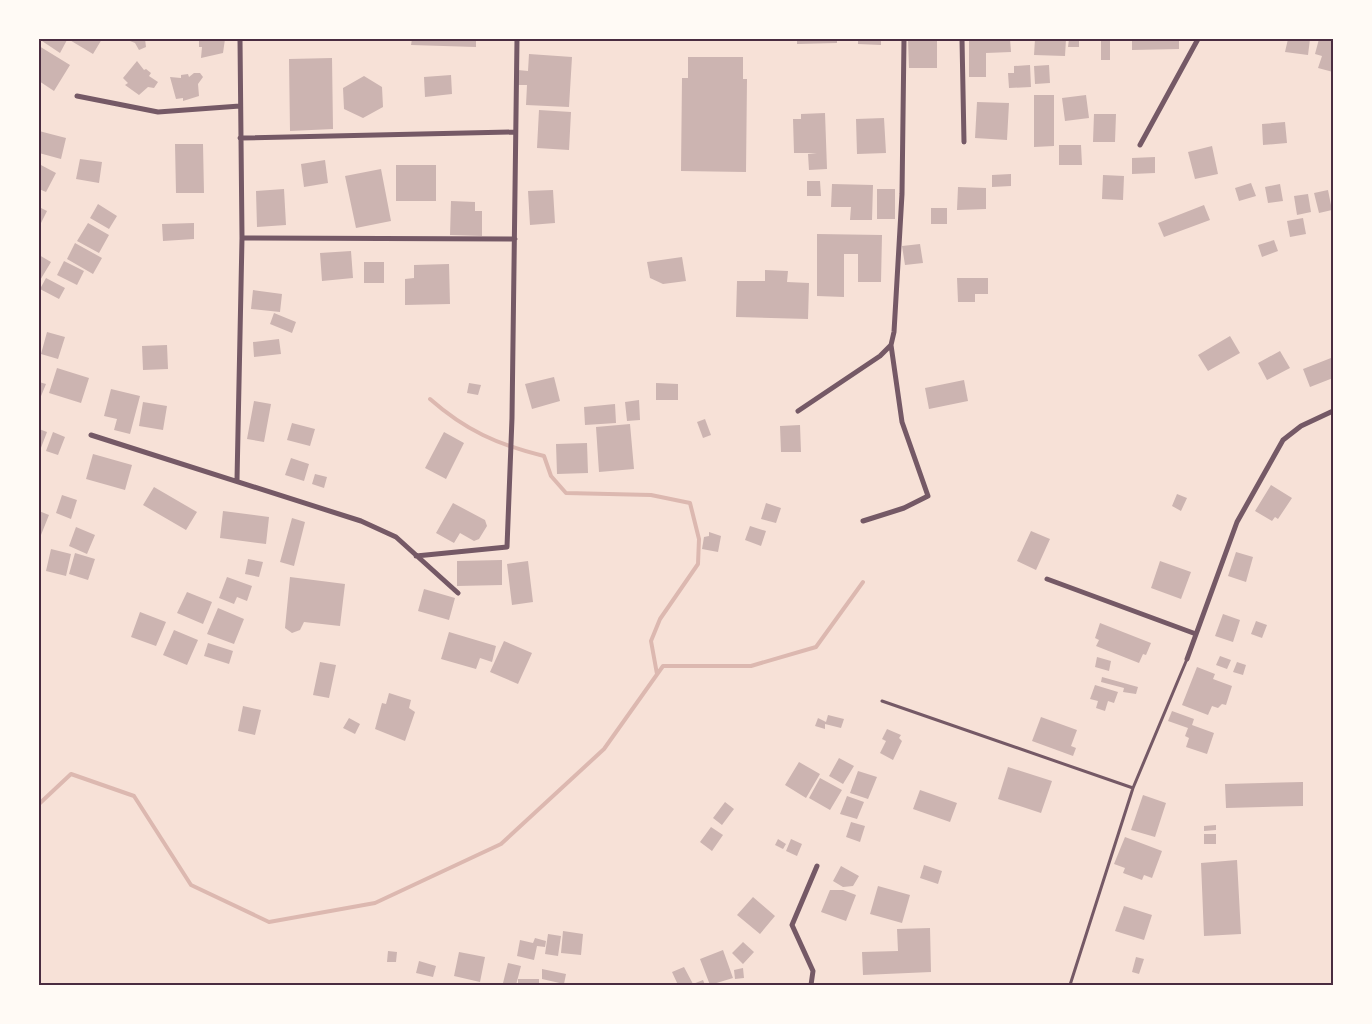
<svg xmlns="http://www.w3.org/2000/svg" width="1372" height="1024" font-family="'Playfair Display',serif">
  <style>
    .lines { fill: none; stroke-linecap: round; stroke-linejoin: round }
    .stream { stroke: #dcb8b0; stroke-width: 4 }
    .building { fill: #ccb4b1 }
    .service { stroke: #755966; stroke-width: 3 }
    .minor { stroke: #755966; stroke-width: 5 }
    .neatline { fill: none; stroke: #4a2c40; stroke-width: 2 }
  </style>
  <rect width="100%" height="100%" fill="#f7e1d7"/>
  <g class="lines">
    <!-- stream -->
    <path class="stream" d="M430,399C465,430 498,445 544,456L551,476L566,493L651,495L690,503L699,539L698,564L660,619L651,641L657,674
      M39,804L71,774L134,796L191,885L269,922L375,903L501,844L604,749L663,666H751L816,647L863,582"/>
  </g>
  <!-- building -->
  <path class="building" d="M39,39H65L67,40L60,53Z
    M68,39H102L93,54Z
    M125,39H145L146,47L139,50L135,43Z
    M201,39H225L223,53L201,58L202,47H199V40Z
    M412,39H476V47L411,45Z
    M797,39H837V43L797,44Z
    M858,39H881V45L858,44Z
    M908,39H937V68H909Z
    M969,39H1010L1011,52L986,53V77H969Z
    M1035,39H1066L1065,56L1034,55Z
    M1069,39H1079V47H1068Z
    M1101,39H1110V60H1101Z
    M1132,39H1179V49L1132,50Z
    M1288,39H1310L1308,55L1285,52Z
    M1319,39H1333V72L1318,68L1322,56L1315,54Z
    M39,46L70,65L54,91L39,81Z
    M529,54L572,57L569,107L526,105L527,85H518V70L528,71Z
    M688,57H743V79H747L746,172L681,171L682,78H688Z
    M332,58L333,129L290,131L289,59Z
    M137,61L144,70L146,69L151,73L149,76L158,82L154,88L148,87L139,95L125,85L128,83L123,78Z
    M1030,65L1031,87L1009,88L1008,73H1014V66Z
    M1049,65L1050,83L1035,84L1034,66Z
    M194,73H200L203,77L198,84L199,96L183,101V98L176,99L170,77L181,78V75L188,74L189,77Z
    M451,75L452,94L425,97L424,77Z
    M364,76L382,87L383,107L363,118L344,109L343,88Z
    M1034,95H1054V146L1034,147Z
    M1086,95L1089,118L1065,121L1062,98Z
    M977,102L1009,103L1007,140L975,138Z
    M539,110L571,112L569,150L537,148Z
    M825,113L827,169L809,170L808,154L817,153H794L793,119H801V114Z
    M1094,114H1116L1115,142H1093Z
    M884,118L886,153L857,154L856,119Z
    M1285,122L1287,143L1263,145L1262,124Z
    M39,131L66,138L61,159L39,153Z
    M175,144H203L204,193H176Z
    M1059,145H1081L1082,165H1059Z
    M1212,146L1218,174L1195,179L1188,152Z
    M1155,157V173L1132,174V158Z
    M80,159L102,162L99,183L76,179Z
    M325,160L328,183L304,187L301,164Z
    M39,164L56,173L46,192L39,189Z
    M396,165H436V201H396Z
    M381,169L391,221L356,228L345,176Z
    M1011,174V186L992,187V175Z
    M1103,175L1124,176L1123,200L1102,199Z
    M807,181H820L821,196H807Z
    M1251,183L1256,196L1239,201L1235,188Z
    M832,184L873,185L872,220H850L851,207H831Z
    M1280,184L1283,201L1268,203L1265,187Z
    M958,187L986,188V209L957,210Z
    M284,189L286,225L257,227L256,191Z
    M877,189H895V219H877Z
    M553,190L555,223L530,225L528,191Z
    M1328,190L1332,210L1319,213L1314,193Z
    M1308,194L1311,212L1297,215L1294,196Z
    M451,201L475,202V211H482V236L450,235Z
    M98,204L117,216L109,229L90,218Z
    M1204,205L1210,220L1164,237L1158,223Z
    M39,207L47,211L39,227Z
    M931,208H947V224H931Z
    M1303,218L1306,234L1290,237L1287,221Z
    M88,223L109,235L99,253L77,241Z
    M194,223V239L163,241L162,224Z
    M817,234L882,235L881,282H858V254H844V297L817,296Z
    M1274,240L1278,251L1262,257L1258,245Z
    M75,243L102,258L93,274L67,259Z
    M920,244L923,263L905,265L902,246Z
    M351,251L353,278L322,281L320,253Z
    M39,255L51,262L39,282Z
    M682,257L686,281L663,284L650,278L647,262Z
    M64,261L84,271L77,285L57,275Z
    M364,262H384V283H364Z
    M449,264L450,304L405,305V279L414,278V265Z
    M765,270L788,271L787,282L809,283L808,319L736,317L737,281H765Z
    M46,278L65,288L59,299L40,289Z
    M957,278H988V294H975V302H958Z
    M253,290L282,294L280,312L251,309Z
    M274,313L296,322L292,333L270,324Z
    M47,332L65,337L58,359L41,354Z
    M1230,336L1240,353L1208,371L1198,355Z
    M279,339L281,354L254,357L253,342Z
    M167,345L168,369L143,370L142,346Z
    M1280,351L1290,368L1267,380L1258,363Z
    M1331,358L1333,378L1310,387L1303,369Z
    M57,368L89,378L81,403L49,393Z
    M554,377L560,401L532,409L525,384Z
    M964,380L968,401L929,409L925,388Z
    M39,382L46,384L39,401Z
    M469,383L481,385L478,395L467,393Z
    M656,383L678,384V400H656Z
    M111,389L140,396L130,434L114,430L117,419L104,416Z
    M639,400L640,420L627,421L625,402Z
    M254,401L271,404L264,442L247,439Z
    M143,402L167,406L163,430L139,426Z
    M615,404L616,423L585,425L584,407Z
    M705,419L711,435L703,438L697,422Z
    M292,423L315,429L310,446L287,440Z
    M630,424L634,469L599,472L596,427Z
    M800,425L801,452H781L780,426Z
    M39,429L47,432L39,453Z
    M53,432L65,437L58,455L46,451Z
    M444,432L464,443L446,479L425,468Z
    M587,443L588,473L557,474L556,444Z
    M93,454L132,465L125,490L86,479Z
    M291,458L309,464L304,481L285,475Z
    M315,474L327,477L324,488L312,484Z
    M1271,485L1292,498L1278,519L1275,517L1272,521L1255,511Z
    M154,487L197,512L186,530L143,505Z
    M1177,494L1187,498L1181,511L1172,506Z
    M62,495L77,500L71,519L56,513Z
    M453,503L485,520L487,526L479,539L474,541L460,533L454,543L436,533Z
    M766,503L781,508L776,523L761,519Z
    M39,511L49,515L39,540Z
    M223,511L269,517L266,544L220,538Z
    M292,518L305,522L294,566L280,562Z
    M750,526L766,531L761,546L745,540Z
    M76,527L95,535L87,554L69,546Z
    M1031,531L1050,539L1036,570L1017,561Z
    M709,532L721,536L718,552L702,549L704,537L709,536Z
    M51,549L71,554L66,576L46,571Z
    M1236,552L1253,557L1246,582L1228,576Z
    M75,553L95,559L88,580L69,574Z
    M248,559L263,562L259,577L245,574Z
    M502,560V585L457,586V561Z
    M528,561L533,602L512,605L507,564Z
    M1160,561L1191,572L1181,599L1151,588Z
    M227,577L252,586L247,601L237,597L234,604L219,598Z
    M290,577L345,584L340,626L304,622L300,630L292,633L285,628Z
    M424,589L455,598L449,620L418,611Z
    M187,592L212,602L203,624L177,613Z
    M218,608L244,619L234,644L207,634Z
    M140,612L166,622L156,646L131,637Z
    M1223,614L1240,620L1233,642L1215,636Z
    M1256,621L1267,625L1262,638L1251,634Z
    M1100,623L1151,643L1146,655L1143,654L1139,663L1096,646L1099,640L1095,638Z
    M174,630L198,640L187,665L163,655Z
    M449,632L496,646L492,662L480,658L476,669L441,659Z
    M504,641L532,653L518,684L490,672Z
    M208,643L233,651L229,664L204,656Z
    M1220,656L1231,660L1227,669L1216,665Z
    M1097,657L1111,661L1109,671L1095,667Z
    M320,662L336,665L329,698L313,695Z
    M1237,662L1246,665L1243,675L1233,672Z
    M1197,667L1215,674L1213,679L1232,686L1226,705L1222,704L1218,708L1212,706L1208,715L1182,705Z
    M1102,677L1138,687L1136,694L1123,692L1124,688L1101,682Z
    M1095,685L1118,692L1114,703L1108,701L1105,711L1096,708L1098,701L1090,699Z
    M389,693L411,700L409,708L415,712L405,741L375,729L382,703L386,704Z
    M243,706L261,710L255,735L238,731Z
    M1172,711L1194,719L1192,725L1214,733L1207,754L1186,747L1189,738L1185,736L1188,728L1168,721Z
    M828,715L844,719L841,728L825,724V729L815,726L818,718L826,722Z
    M1041,717L1077,730L1071,746L1076,748L1073,756L1032,741Z
    M349,718L360,724L355,734L343,728Z
    M887,729L901,735L899,738L902,741L893,760L880,753L886,741L882,739Z
    M839,758L854,766L843,784L829,776Z
    M799,762L820,774L806,798L785,785Z
    M1008,767L1052,781L1041,813L998,799Z
    M858,771L877,777L868,799L850,793Z
    M820,778L842,790L830,810L809,798Z
    M1303,782V806L1226,808L1225,784Z
    M920,790L957,803L950,822L913,809Z
    M1143,795L1166,803L1155,837L1131,830Z
    M847,796L864,802L857,819L840,814Z
    M725,802L734,809L722,825L713,818Z
    M851,822L865,826L860,842L846,837Z
    M1216,825V830L1204,831V826Z
    M711,827L723,835L712,851L700,842Z
    M1204,834H1216V844H1204Z
    M1125,837L1162,851L1152,878L1144,875L1142,880L1123,873L1125,868L1114,864Z
    M778,839L786,844L783,849L775,845Z
    M791,839L802,844L797,856L786,851Z
    M1237,860L1241,934L1204,936L1201,863Z
    M924,865L942,871L938,884L920,878Z
    M841,866L859,876L853,886L843,887L833,881Z
    M878,886L910,895L902,923L870,914Z
    M830,890H843L856,895L846,921L821,912Z
    M753,897L775,916L760,934L737,915Z
    M1124,906L1152,915L1144,940L1115,931Z
    M930,928L931,972L863,975L862,952L898,951L897,929Z
    M563,931L583,934L581,955L561,953Z
    M548,934L561,936L558,956L545,954Z
    M535,938L546,941L545,947L537,946L534,960L517,956L520,940L533,943Z
    M743,942L754,952L743,964L732,953Z
    M723,950L733,978L710,985L700,959Z
    M388,951L397,952L396,962H387Z
    M459,952L485,957L480,982L454,976Z
    M1136,957L1144,959L1139,974L1132,972Z
    M419,961L436,966L433,977L416,973Z
    M508,963L521,966L516,985L503,983Z
    M684,967L693,984L703,980L705,985H678L672,972Z
    M743,968L744,978L735,979L734,970Z
    M542,969L566,974L564,984L542,979Z
    M518,979H539V985H518Z"/>
  <g class="lines">
    <!-- service -->
    <path class="service" d="M882,701L1133,788
      M1070,985L1133,788L1187,659"/>
    <!-- minor -->
    <path class="minor" d="M962,39L964,142
      M77,96L158,112L240,106
      M240,138L514,132
      M1140,145L1198,39
      M242,238L515,239
      M798,411L880,356L891,345L894,332L902,194L904,39
      M91,435L361,521L396,537L458,593
      M237,480L242,238L240,39
      M863,521L904,508L928,496L902,422L891,345
      M416,556L507,547L512,418L517,39
      M1047,579L1196,634
      M1187,659L1237,522L1283,440L1301,426L1333,411
      M811,985L813,971L792,925L817,866"/>
  </g>
  <!-- border -->
  <rect width="1372" height="1024" fill="none" stroke="#fffaf5" stroke-width="81"/>
  <rect x="40" y="40" width="1292" height="944" class="neatline"/>
</svg>
